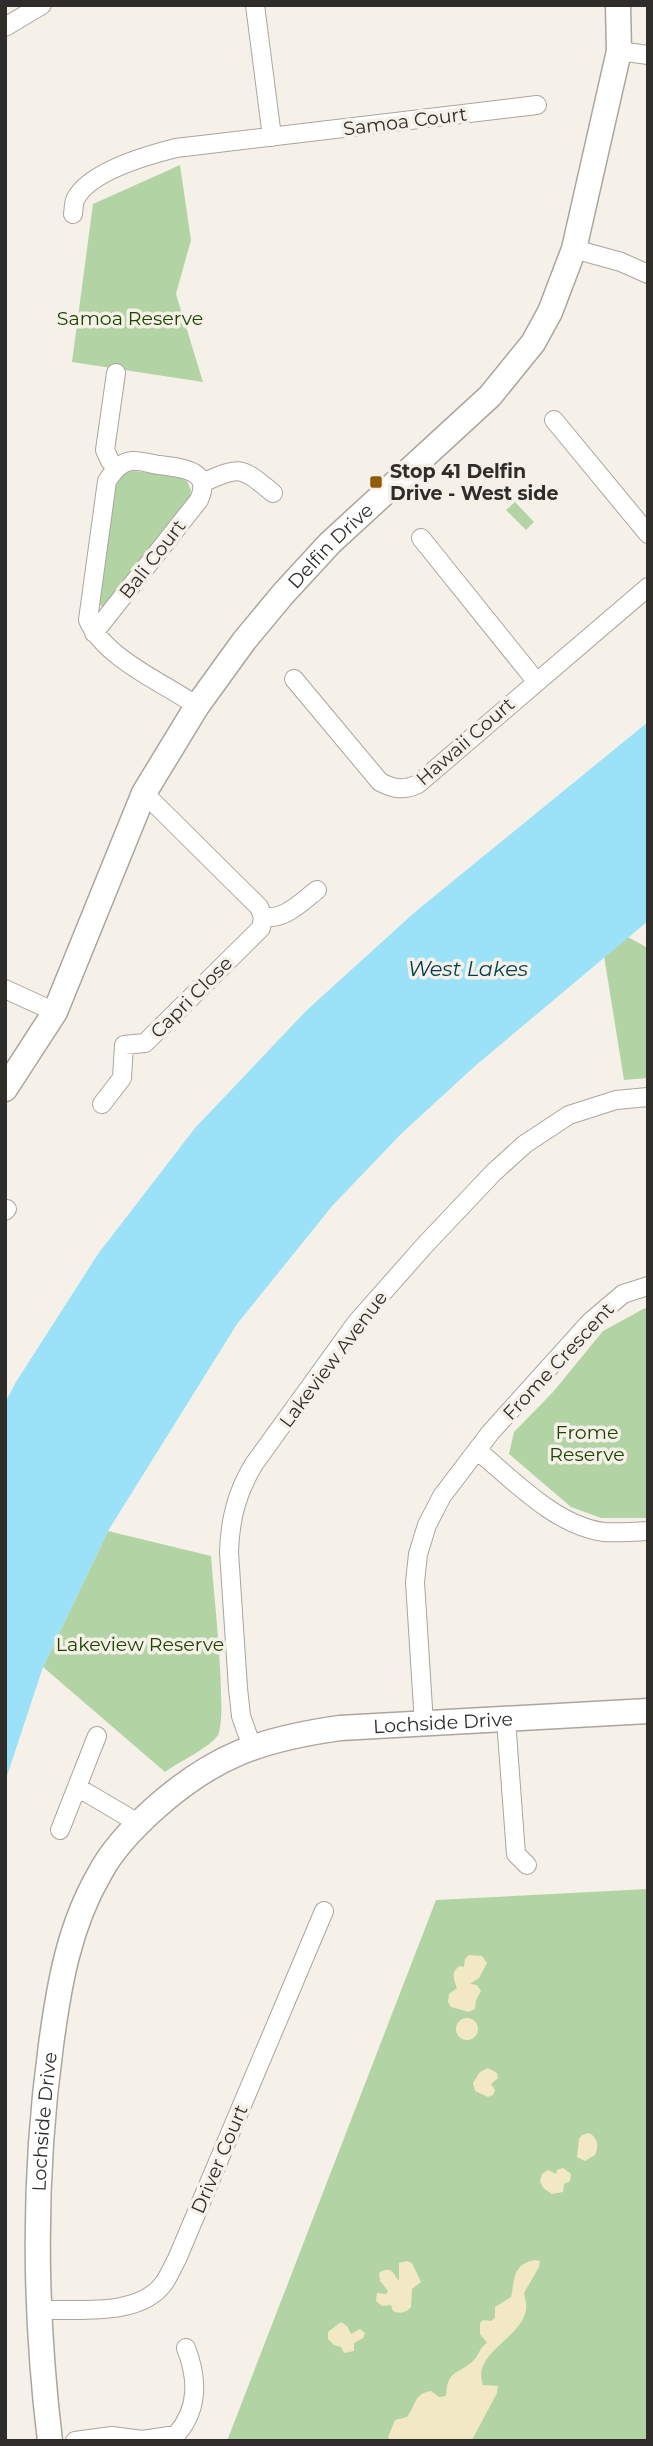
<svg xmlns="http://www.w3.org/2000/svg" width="653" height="2446" font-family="Montserrat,sans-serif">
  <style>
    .green { fill: #b2d4a5 }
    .sand { fill: #f2e8c3 }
    .water { fill: #9be1f8 }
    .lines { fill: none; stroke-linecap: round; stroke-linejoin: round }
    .street-casing { stroke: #aaa59d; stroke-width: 20 }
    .secondary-casing { stroke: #aaa59d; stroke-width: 27 }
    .street { stroke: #fff; stroke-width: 18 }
    .secondary { stroke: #fff; stroke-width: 24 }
    .poi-dot { fill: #8e5d07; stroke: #f6f1e8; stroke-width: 2.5 }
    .labels { text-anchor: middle; stroke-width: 7; stroke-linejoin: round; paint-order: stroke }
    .street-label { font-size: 19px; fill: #2f2d2a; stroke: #f6f1e8 }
    .park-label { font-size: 19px; fill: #1b4600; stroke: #f6f1e8 }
    .poi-label { font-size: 19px; font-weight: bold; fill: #2f2d2a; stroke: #f6f1e8; text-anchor: start }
    .water-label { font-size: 21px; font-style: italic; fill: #003f4f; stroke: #f6f1e8 }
  </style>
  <rect width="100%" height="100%" fill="#f6f1e8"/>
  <!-- green -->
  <path class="green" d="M180,165L191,240L176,294L203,382L72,362L93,204Z
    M134,471L176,476L187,481L191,490L190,499L106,606L103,607L98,604L115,483L124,473Z
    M515,502L534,522L526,530L506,510Z
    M628,937L648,948V1078L624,1080L604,956Z
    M645,1308H648V1518H601L571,1507L509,1454L514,1432L553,1392L603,1331Z
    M108,1531L211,1556C213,1586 228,1715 218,1735C211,1747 177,1763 165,1772L43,1667Z
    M648,1889V2441H227L436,1900Z"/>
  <!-- sand -->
  <path class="sand" d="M469,1955L482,1956L487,1963L479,1978L470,1984L477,1985L481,1991L476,2000L475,2009L469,2012L451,2007L448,2002L449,1994L457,1988C454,1980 450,1972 460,1966L464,1967L465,1959Z
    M456 2029a11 11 0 1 1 22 0a11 11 0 1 1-22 0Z
    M488,2068L497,2073L498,2078L491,2084L495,2090L493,2095L488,2097L475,2091L473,2083L480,2072Z
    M589,2133C598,2138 599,2146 595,2155L585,2161L577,2157L579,2139L582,2135Z
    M563,2168L571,2174L570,2181L564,2184L563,2192L552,2194L543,2188L540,2181L542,2174L548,2170L556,2174L557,2170Z
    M535,2260L540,2261L539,2267L524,2293C525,2299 527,2304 526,2310C521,2339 471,2353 483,2385L498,2386L497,2393L472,2440L391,2441L388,2437L395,2420L407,2417C416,2406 413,2394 431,2391L439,2397L446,2396C448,2369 456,2376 473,2361C480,2354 479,2348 487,2343L480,2334V2323L483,2320L491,2321L495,2318V2307L511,2297C515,2280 512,2264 535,2260Z
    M407,2261L412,2263L421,2282L412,2289L411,2307C406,2313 400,2314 393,2311L391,2305L382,2306L376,2301L377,2293L386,2294L388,2291L380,2281L379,2273C391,2265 393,2273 399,2281V2263Z
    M341,2322L347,2326L351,2334L360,2329L365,2333L363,2338L354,2343V2351L344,2353L341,2347L334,2345L328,2339V2332Z"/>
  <!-- water -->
  <path class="water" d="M648,722V921L475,1066L402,1133L333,1205L237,1324L108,1531L43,1667L5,1782V1403L16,1382L98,1254L195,1128L307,1010L415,912Z"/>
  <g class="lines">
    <!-- street casing -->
    <g class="street-casing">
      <path id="street" d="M255,5L272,137
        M5,27L42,5
        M619,51L648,55
        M73,214C74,210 73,203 76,198C91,171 148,155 176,148L537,105
        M574,249L621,262L648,274
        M554,420L648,534
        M116,468L110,461L105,450L116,373
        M202,483C241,466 240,466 273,493
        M421,538L536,681
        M94,633L199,500C213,469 180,468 159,465C151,464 140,460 132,461C120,462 113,472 107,481L88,620C104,658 164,683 197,706
        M294,679L380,782C394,789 403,791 418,784L648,587
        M263,917C285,920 300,903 317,890
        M5,989L55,1012
        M102,1104L122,1078L124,1045L145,1043L261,928L263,917L259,907L144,793
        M5,1211L7,1209
        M477,1450C513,1480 556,1526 604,1532C618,1533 633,1532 648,1531
        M506,1720L516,1854L527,1865
        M424,1724L415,1582L418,1554L427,1525L442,1496L490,1433L590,1322L623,1294L648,1286
        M252,1747L241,1716L238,1688L229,1552C230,1519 237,1492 254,1464L356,1323L424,1246L493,1173L525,1144L569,1115L616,1100L648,1097
        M77,1787L138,1823
        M60,1830L97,1736
        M40,2310C78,2309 140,2317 164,2283C169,2276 173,2266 177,2259L324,1911
        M75,2441L112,2436L142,2440L176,2435C199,2409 198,2379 186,2348"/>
    </g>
    <!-- secondary casing -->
    <g class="secondary-casing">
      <g id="secondary">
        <path id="s1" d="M5,1089L55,1012L144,793L197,706L244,641L283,594L330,543L490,396L533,343L550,312L574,249L619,51L618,5"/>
        <path id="s2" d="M50,2441C34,2309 33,2176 51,2045C59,1985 69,1926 100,1873C113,1848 134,1827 154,1809C214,1755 262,1739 340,1728L648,1711"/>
      </g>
    </g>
    <!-- street -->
    <use href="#street" class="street"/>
    <!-- secondary -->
    <use href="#secondary" class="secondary"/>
  </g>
  <!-- markers -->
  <rect class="poi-dot" x="369" y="475" width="14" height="14" rx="3.5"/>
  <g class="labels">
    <!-- street labels -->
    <g class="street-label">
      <text transform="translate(405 121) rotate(-7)" y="7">Samoa Court</text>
      <text dy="7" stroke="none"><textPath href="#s1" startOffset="639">Delfin Drive</textPath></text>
      <text transform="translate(152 559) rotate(-52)" y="7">Bali Court</text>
      <text transform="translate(465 741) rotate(-41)" y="7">Hawaii Court</text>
      <text transform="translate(191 997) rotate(-45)" y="7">Capri Close</text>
      <text transform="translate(333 1359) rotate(-53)" y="7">Lakeview Avenue</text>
      <text transform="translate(558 1361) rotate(-47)" y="7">Frome Crescent</text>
      <text dy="7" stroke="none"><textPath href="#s2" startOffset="971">Lochside Drive</textPath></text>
      <text dy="7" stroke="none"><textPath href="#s2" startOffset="320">Lochside Drive</textPath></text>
      <text transform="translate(219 2159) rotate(-67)" y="7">Driver Court</text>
    </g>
    <!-- park labels -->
    <g class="park-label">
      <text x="130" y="325">Samoa Reserve</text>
      <text x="587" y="1439">Frome<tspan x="587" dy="22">Reserve</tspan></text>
      <text x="140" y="1651">Lakeview Reserve</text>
    </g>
    <!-- poi labels -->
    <g class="poi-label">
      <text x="390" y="478">Stop 41 Delfin<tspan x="390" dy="22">Drive - West side</tspan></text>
    </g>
    <!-- water labels -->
    <g class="water-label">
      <text x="468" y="976">West Lakes</text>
    </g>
  </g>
  <!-- border -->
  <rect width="653" height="2446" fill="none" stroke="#2f2d2a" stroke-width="14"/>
</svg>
